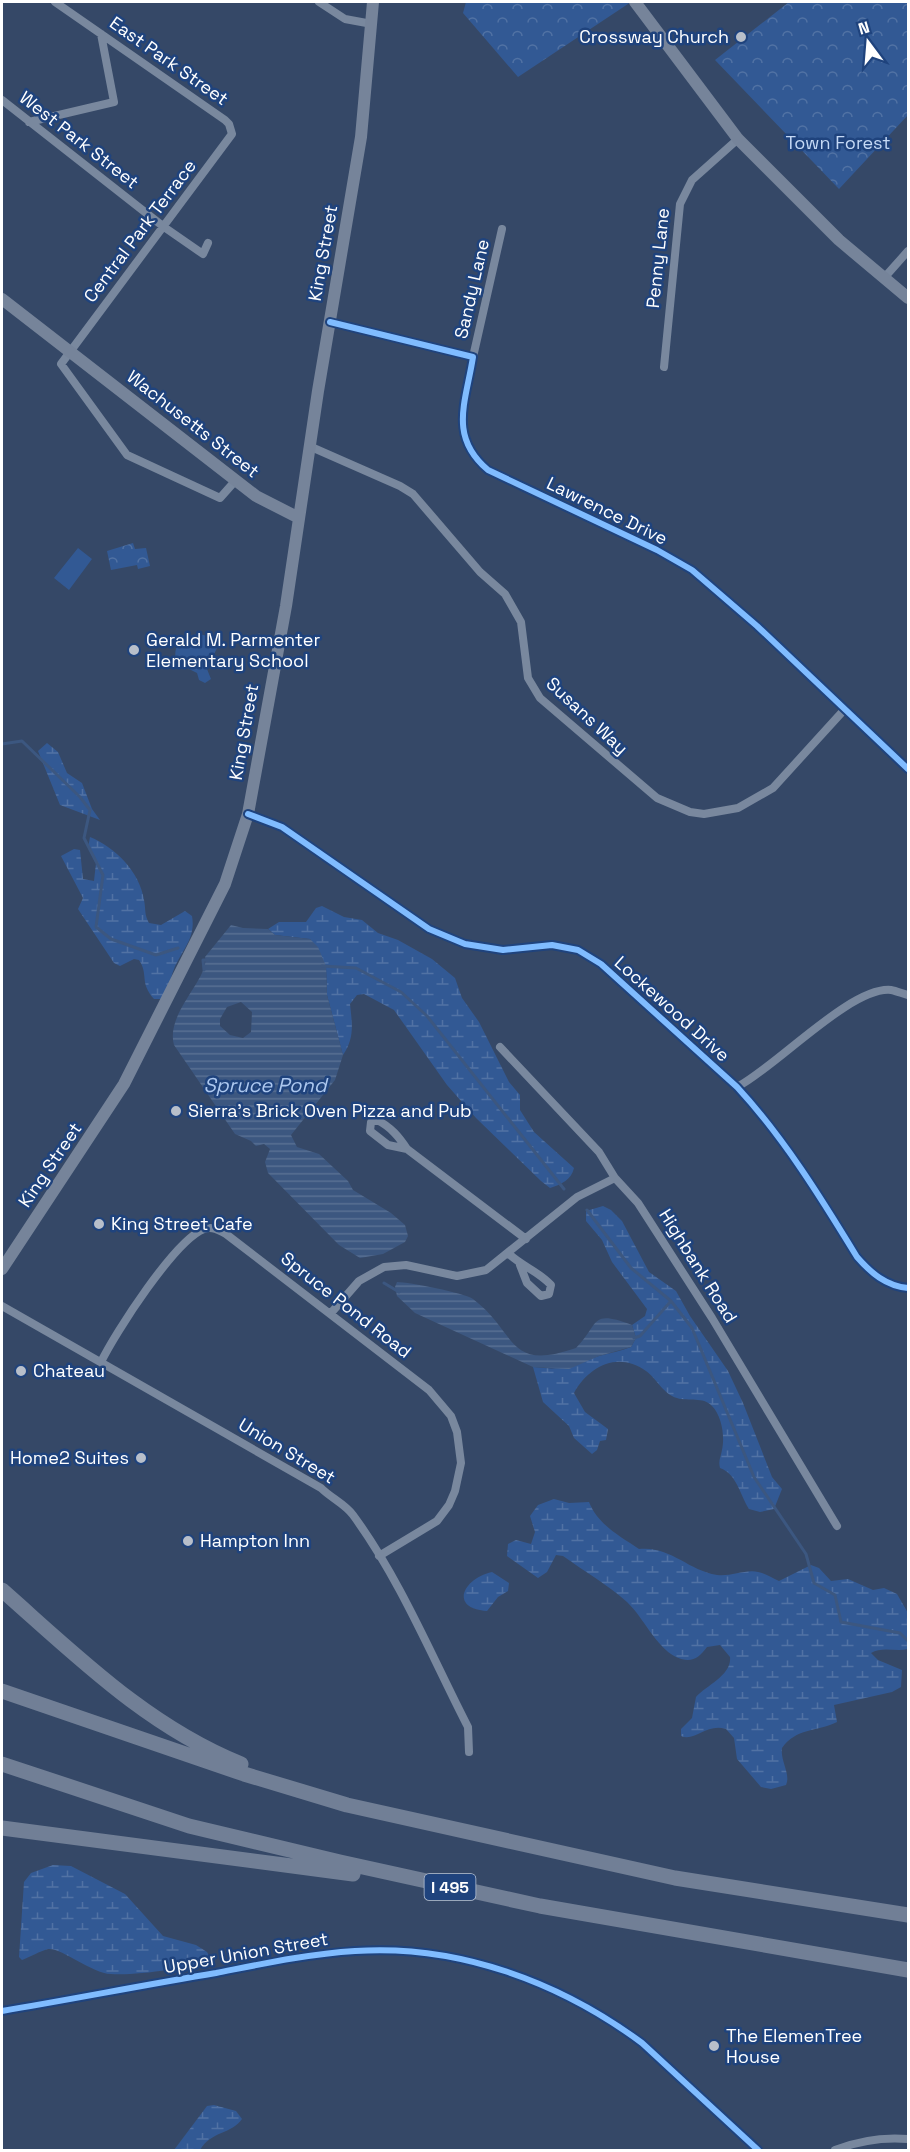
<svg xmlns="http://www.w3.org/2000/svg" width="910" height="2152" font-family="'Space Grotesk',sans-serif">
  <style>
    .green { fill: #325994 }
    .wetland { fill: url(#wetland-marsh) }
    .park { fill: url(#park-crowns) }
    .water { fill: url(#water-rules); fill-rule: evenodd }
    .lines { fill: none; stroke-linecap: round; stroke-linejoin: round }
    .stream { stroke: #3c5780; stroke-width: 3 }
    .street { stroke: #79889e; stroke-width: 8 }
    .secondary { stroke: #76849a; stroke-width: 12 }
    .highway { stroke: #717f96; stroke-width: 15 }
    .cycleway-casing { stroke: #1f437d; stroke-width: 10 }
    .cycleway { stroke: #80bcff; stroke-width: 6 }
    .poi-dot { fill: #b8bfca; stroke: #1f437d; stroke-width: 2 }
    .labels { text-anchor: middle; stroke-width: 5; stroke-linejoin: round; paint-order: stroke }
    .shield { fill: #1f437d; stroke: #bcc7d8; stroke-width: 1.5 }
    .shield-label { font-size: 16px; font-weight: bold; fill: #fff }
    .poi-label { font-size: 18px; fill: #fff; stroke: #1f437d; text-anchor: start }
    .street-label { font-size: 18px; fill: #fff; stroke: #1f437d }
    .park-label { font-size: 18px; fill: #c5d9f5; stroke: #1f437d }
    .water-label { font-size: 20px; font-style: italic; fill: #adc8ef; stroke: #1f437d }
  </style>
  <defs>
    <pattern id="wetland-marsh" width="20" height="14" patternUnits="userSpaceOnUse" patternTransform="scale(1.5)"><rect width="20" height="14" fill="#325994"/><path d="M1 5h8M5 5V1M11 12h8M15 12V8" fill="none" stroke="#5172a4"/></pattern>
    <pattern id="park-crowns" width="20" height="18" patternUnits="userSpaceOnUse" patternTransform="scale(1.5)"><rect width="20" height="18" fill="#325994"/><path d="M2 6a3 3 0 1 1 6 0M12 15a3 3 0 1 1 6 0" fill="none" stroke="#5172a4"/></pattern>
    <pattern id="water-rules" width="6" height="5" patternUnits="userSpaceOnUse" patternTransform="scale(1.5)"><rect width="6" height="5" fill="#3c5780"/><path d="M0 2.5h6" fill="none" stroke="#597093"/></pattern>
  </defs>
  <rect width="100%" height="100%" fill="#354867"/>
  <!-- green -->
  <path class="green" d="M78,548L92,559L69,590L54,578Z
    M199,634L208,636L217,648L207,669L211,679L205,683L199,680L197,673L177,663C171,646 182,636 199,634Z"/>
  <!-- wetland -->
  <path class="wetland" d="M47,743L58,752L67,773L82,783L92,809L100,820L60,805L38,751Z
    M90,837C115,847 140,872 144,900C146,910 144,914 149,923L161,925L185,911L192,916C196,938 182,950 174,969C170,979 169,991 161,999H154C139,982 149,975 139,960L134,959L120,966L114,963L78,909L83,898L61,856L74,849L80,850L83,879L94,881L96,863L88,848Z
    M322,906L344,917L362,920L378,933L398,940L432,959L455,978L462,998L479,1022L509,1082L520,1095V1110L534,1132L574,1168C571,1180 562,1184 550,1188L541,1181L476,1118L447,1085L394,1010L364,994L357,995L350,1004C352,1023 355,1038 343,1055L327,995L326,966L310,939L275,935L268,929L279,922H306L316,908Z
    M603,1206L611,1210L622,1221L649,1272L676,1291L690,1316L728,1371L743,1403L772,1477L782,1489L774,1509L760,1512L749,1509C740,1495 737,1474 720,1468C718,1460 721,1457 722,1450C725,1437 722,1416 712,1406C703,1396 689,1402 677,1398C663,1394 657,1379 646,1371C618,1351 589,1366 574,1393L585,1412L608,1429L606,1440L600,1441L597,1450L592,1454L574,1438L569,1426L543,1402L533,1367C567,1371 568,1366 599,1356C609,1353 621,1351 631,1347L636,1338L632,1325L645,1316L647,1309L612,1262L602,1240L586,1221V1211Z
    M554,1499L569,1503L589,1502C598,1525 620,1536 639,1549C671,1546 687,1570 717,1575C730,1577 746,1569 758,1572C765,1573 772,1578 779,1581L811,1565L819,1568L831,1581L848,1579L873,1590L884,1588L897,1594L908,1613V1649C896,1652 882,1646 871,1653L878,1660L902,1670L901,1687L892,1692L834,1705L837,1722C816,1732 796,1728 782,1748C780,1761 791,1774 786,1785L771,1789L761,1787L737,1759L734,1738L726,1729C706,1723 695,1742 681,1736V1729L692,1718L696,1697C707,1685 732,1675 730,1657L720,1645L707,1647C699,1658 691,1664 676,1657C655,1646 644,1618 627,1602C608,1585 584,1571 563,1556L556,1555L547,1572L538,1578L507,1556L508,1544L516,1540L531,1544L535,1532L530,1516L538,1505Z
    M492,1572L509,1583L508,1591L498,1597L487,1611C448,1608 464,1578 492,1572Z
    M53,1865L71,1866L125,1894L163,1936L196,1945L207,1952L211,1959C193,1968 133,1976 111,1974C91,1973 61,1947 48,1949C40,1951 30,1957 22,1960L19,1957L24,1882L31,1873Z
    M214,2105L236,2111L242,2119C232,2134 211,2131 200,2150H174L207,2106Z"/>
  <!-- park -->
  <path class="park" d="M466,2H631L518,77L463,13Z
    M789,2H908V115L839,189L715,60Z
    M133,543L135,549L146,548L150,566L138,569L137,565L111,570L107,551Z"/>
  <!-- water -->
  <path class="water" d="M231,925L243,928L268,929L275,935L310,939L318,947L326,966L327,995L343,1055L335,1080L291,1135L297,1147L319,1154L348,1181L353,1190L391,1213L405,1225L408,1236L405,1242L383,1254L360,1258L339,1245L268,1173L265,1162L270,1149L264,1144L256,1146L251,1141L235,1134L174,1045C165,1013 210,978 205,957ZM241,1002L252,1012L251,1032L243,1038L230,1035L220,1026V1019L227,1007Z
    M397,1282C408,1282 465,1293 473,1299C518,1333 506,1372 576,1348C600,1324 589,1309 632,1325L636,1338L631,1347L599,1356L569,1369L533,1367L415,1313L397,1296L395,1287Z"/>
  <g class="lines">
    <!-- stream -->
    <path class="stream" d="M2,744L22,741L80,797L90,810L84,838L103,875L96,927L111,939L156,955L178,948
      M322,966L356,968L401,992L427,1016L564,1189
      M204,970L203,960H208
      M587,1210L631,1268L671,1301L692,1328L754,1477L806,1554L814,1583L835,1595L841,1622L900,1633L908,1641
      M384,1283L399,1292
      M634,1338L640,1336L671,1301"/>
    <!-- street -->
    <path class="street" d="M55,2L225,120L229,124L232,134L61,364L127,455L220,498L236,480
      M319,2L345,19L372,24
      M2,100L164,227L203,254L208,243
      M29,122L114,102L101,34
      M884,278L908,251
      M330,322L473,357C466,402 448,436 488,470L657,550L692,570L757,626L908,769
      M473,357L502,229
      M664,367L680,204L692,180L738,139
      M309,446L400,486L413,494L480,572L505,594L521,622L528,678L540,698L657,798L690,812L704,814L738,808L773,788L844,710
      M248,814L282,827L429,929L465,944L503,950L552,945L578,950L601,964L737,1087C784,1138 821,1198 857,1257C871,1273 886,1286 908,1288
      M500,1047L599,1152L615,1178L638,1203L712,1318L837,1526
      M737,1087C775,1068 851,986 891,990C897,991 903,994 908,995
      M407,1149C399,1137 391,1127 377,1120L371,1122L370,1131L388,1145L407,1149L526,1239
      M509,1254C523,1267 538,1271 551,1285L549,1294L541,1296L527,1283L520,1265
      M2,1306L321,1488C331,1498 345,1504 353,1515C400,1579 432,1657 468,1727L469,1752
      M331,1313L359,1281L384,1267L406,1265L457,1276L486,1270L577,1197L615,1178
      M101,1362C115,1333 175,1240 204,1229C212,1226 219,1230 226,1234L429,1390L451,1416L457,1432L461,1463L455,1491L449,1505L437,1521L379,1556
      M2,2011C73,1999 144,1985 216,1973C262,1964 308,1954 355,1951C458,1944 560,1982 642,2043L758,2150
      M835,2150C858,2141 884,2137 908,2139"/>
    <!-- secondary -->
    <path class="secondary" d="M635,2L738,139L839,240L908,298
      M2,299L256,496L299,518
      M2,1269L124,1084L225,884L248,814L286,606L318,391L361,137L373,2"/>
    <!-- highway -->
    <path class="highway" d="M2,1590C77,1656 147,1726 241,1764
      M2,1691L244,1774L347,1805L675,1878L908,1915
      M2,1764L189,1826L340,1862L540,1906L908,1970
      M2,1828L353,1874"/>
    <!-- cycleway casing -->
    <g class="cycleway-casing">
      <path id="cycleway" d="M330,322L473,357C466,402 448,436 488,470L657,550L692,570L757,626L908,769
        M248,814L282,827L429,929L465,944L503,950L552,945L578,950L601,964L737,1087C784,1138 821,1198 857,1257C871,1273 886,1286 908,1288
        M2,2011C73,1999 144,1985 216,1973C262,1964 308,1954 355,1951C458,1944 560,1982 642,2043L758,2150"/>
    </g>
    <!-- cycleway -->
    <use href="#cycleway" class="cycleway"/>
  </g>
  <!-- markers -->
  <g class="poi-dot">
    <circle cx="741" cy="37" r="6"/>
    <circle cx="134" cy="650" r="6"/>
    <circle cx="176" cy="1111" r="6"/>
    <circle cx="99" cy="1224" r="6"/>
    <circle cx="21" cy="1371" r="6"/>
    <circle cx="141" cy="1458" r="6"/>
    <circle cx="188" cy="1541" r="6"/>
    <circle cx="714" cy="2046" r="6"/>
  </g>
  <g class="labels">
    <!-- shield labels -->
    <rect class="shield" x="424.5" y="1874" width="51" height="26" rx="4.5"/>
    <g class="shield-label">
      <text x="450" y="1893">I 495</text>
    </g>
    <!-- poi labels -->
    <g class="poi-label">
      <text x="729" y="43" text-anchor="end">Crossway Church</text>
      <text x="146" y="646">Gerald M. Parmenter<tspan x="146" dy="21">Elementary School</tspan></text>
      <text x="188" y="1117">Sierra's Brick Oven Pizza and Pub</text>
      <text x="111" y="1230">King Street Cafe</text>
      <text x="33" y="1377">Chateau</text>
      <text x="129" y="1464" text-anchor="end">Home2 Suites</text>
      <text x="200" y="1547">Hampton Inn</text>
      <text x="726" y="2042">The ElemenTree<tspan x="726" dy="21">House</tspan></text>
    </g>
    <!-- street labels -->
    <g class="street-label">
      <text transform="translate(169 61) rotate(35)" y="6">East Park Street</text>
      <text transform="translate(79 140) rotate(38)" y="6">West Park Street</text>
      <text transform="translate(140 231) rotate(-53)" y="6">Central Park Terrace</text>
      <text transform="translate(323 253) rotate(-80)" y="6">King Street</text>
      <text transform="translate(658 258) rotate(-84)" y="6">Penny Lane</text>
      <text transform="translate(472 289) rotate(-77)" y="6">Sandy Lane</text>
      <text transform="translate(193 424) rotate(38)" y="6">Wachusetts Street</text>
      <text transform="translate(607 511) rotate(26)" y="6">Lawrence Drive</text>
      <text transform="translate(587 716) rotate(43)" y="6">Susans Way</text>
      <text transform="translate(244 732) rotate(-80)" y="6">King Street</text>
      <text transform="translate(672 1009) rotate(42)" y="6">Lockewood Drive</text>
      <text transform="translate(50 1165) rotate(-56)" y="6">King Street</text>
      <text transform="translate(698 1266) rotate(58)" y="6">Highbank Road</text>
      <text transform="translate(346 1305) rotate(38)" y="6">Spruce Pond Road</text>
      <text transform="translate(287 1451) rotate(31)" y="6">Union Street</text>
      <text transform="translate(246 1953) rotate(-10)" y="6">Upper Union Street</text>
    </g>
    <!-- park labels -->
    <g class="park-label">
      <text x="838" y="149">Town Forest</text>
    </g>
    <!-- water labels -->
    <g class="water-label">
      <text x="265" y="1092">Spruce Pond</text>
    </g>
  </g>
  <!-- border -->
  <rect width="910" height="2152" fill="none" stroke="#ffffff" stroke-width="6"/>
  <!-- north arrow -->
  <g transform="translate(868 42) rotate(344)" stroke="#1f437d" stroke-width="4.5" paint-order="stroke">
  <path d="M0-4.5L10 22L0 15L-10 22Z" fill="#ffffff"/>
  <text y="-9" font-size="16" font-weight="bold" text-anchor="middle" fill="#ffffff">N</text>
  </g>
</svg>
